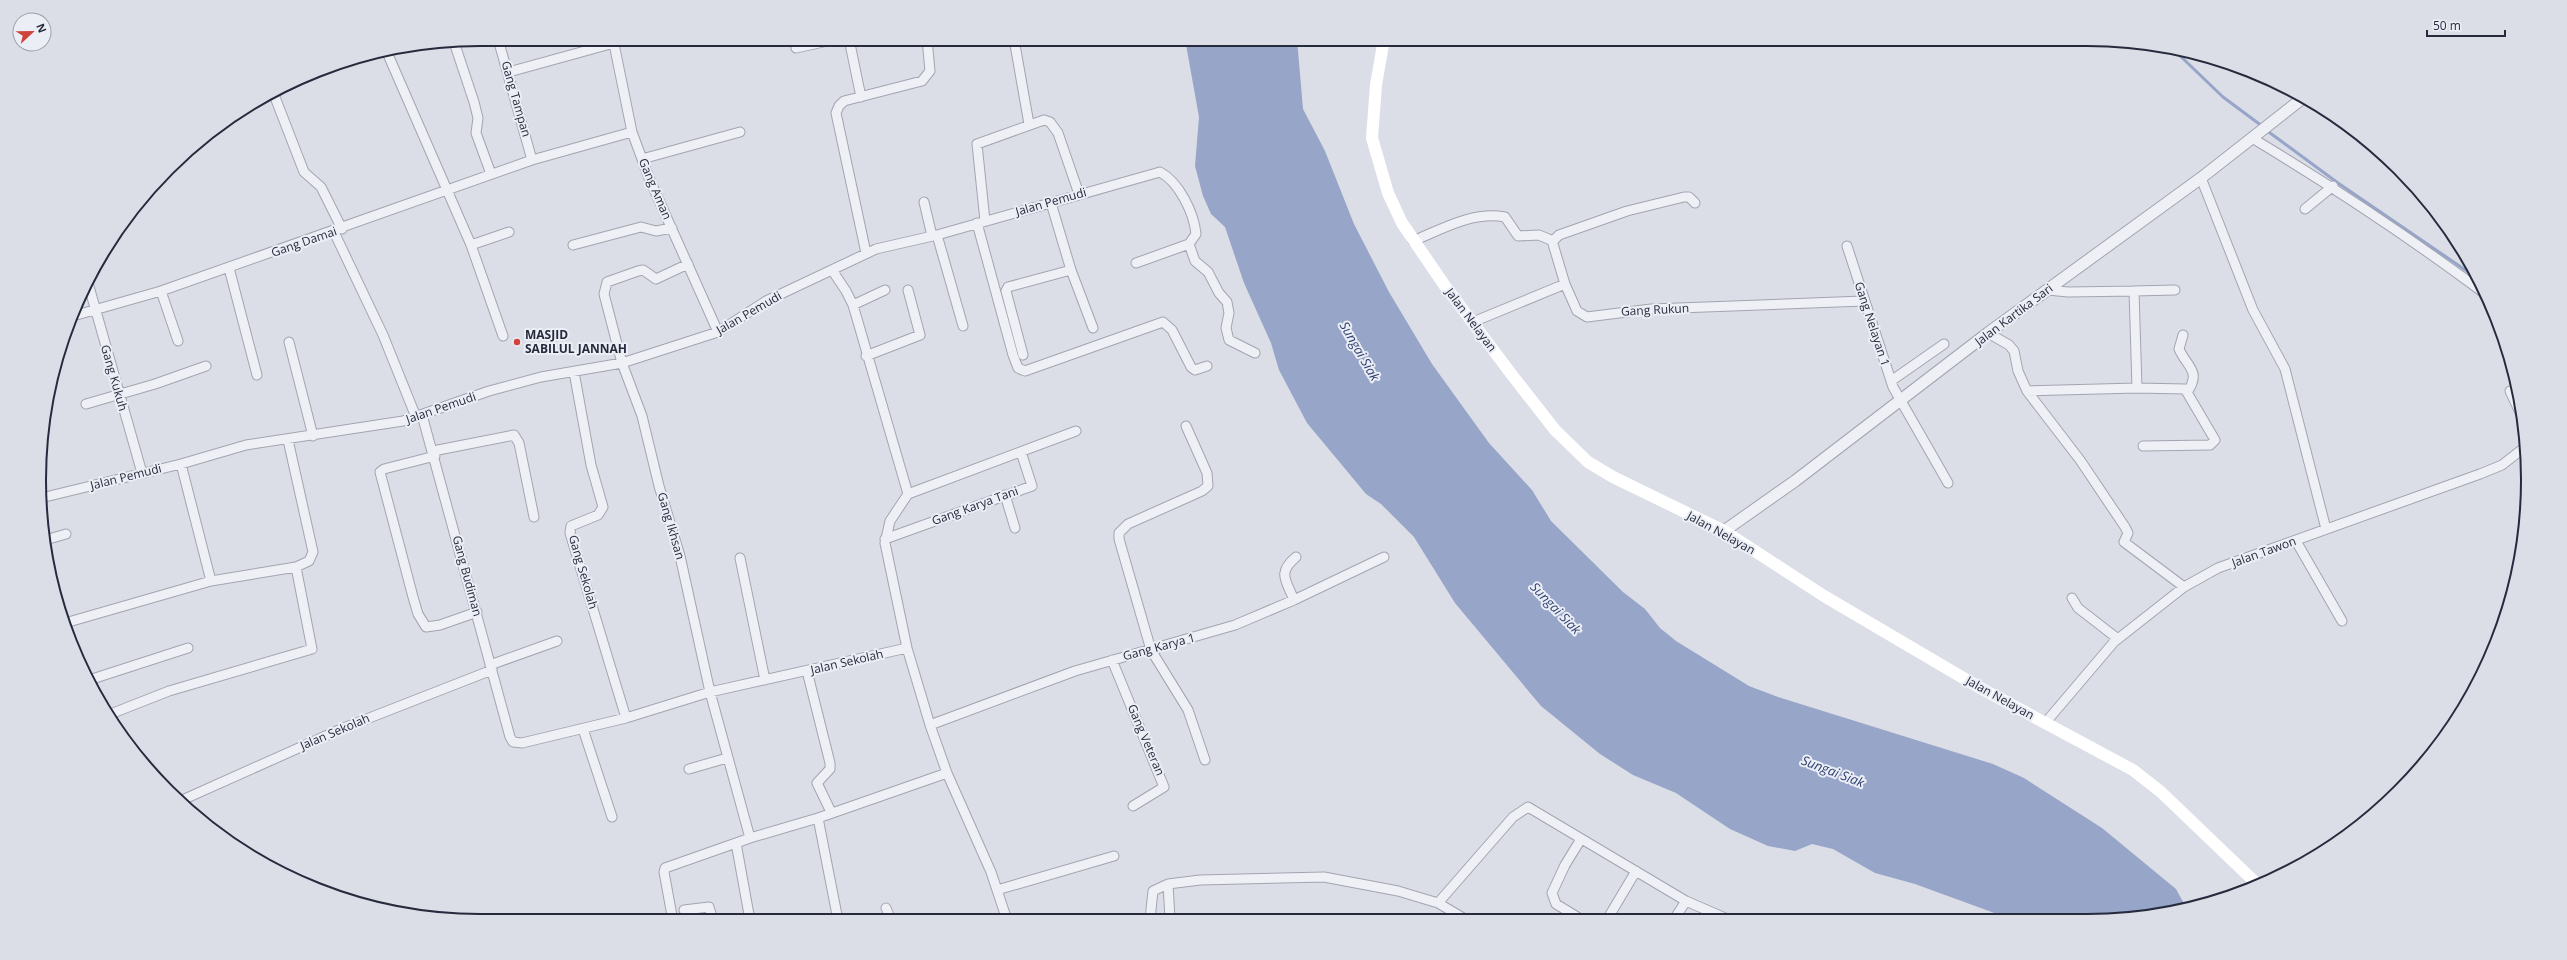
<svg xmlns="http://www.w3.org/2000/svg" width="2567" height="960" font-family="'Open Sans',sans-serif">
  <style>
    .water { fill: #96a5c8 }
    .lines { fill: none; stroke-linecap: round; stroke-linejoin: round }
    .stream { stroke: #96a5c8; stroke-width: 3 }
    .minor-casing { stroke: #a2a4b1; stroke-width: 11 }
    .tertiary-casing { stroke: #a2a4b1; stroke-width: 13 }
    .minor { stroke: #eff0f5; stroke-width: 9 }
    .tertiary { stroke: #eff0f5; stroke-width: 11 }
    .secondary { stroke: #fff; stroke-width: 12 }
    .poi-dot { fill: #d0433d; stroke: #ebeef5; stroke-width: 1.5 }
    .labels { text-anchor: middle; stroke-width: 4; stroke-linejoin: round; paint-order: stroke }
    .street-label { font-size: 12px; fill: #262a3d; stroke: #ebeef5 }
    .poi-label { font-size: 12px; font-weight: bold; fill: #262a3d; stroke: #ebeef5; text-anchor: start }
    .water-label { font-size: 13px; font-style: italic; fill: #2f4072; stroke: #ebeef5 }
    .rim { fill: none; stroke: #262a3d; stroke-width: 2 }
  </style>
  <rect width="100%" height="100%" fill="#dcdee7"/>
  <!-- water -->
  <path class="water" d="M1185,39H1297L1303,109L1325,151L1354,224L1389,292L1432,364L1489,443L1532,490L1551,521L1623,592L1645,609L1660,628L1676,641L1749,686L1778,697L1993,764L2024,778L2102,828L2176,889L2187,909L2145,917L2008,918L1915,884L1875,873L1833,849L1812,844L1795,851L1768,846L1730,829L1676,793L1633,775L1600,754L1541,706L1455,603L1414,537L1381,504L1366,494L1307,423L1279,370L1271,343L1244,283L1225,227L1211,214L1203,196L1195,166L1199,117Z"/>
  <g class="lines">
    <!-- stream -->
    <path class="stream" d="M2174,50L2223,97L2262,126
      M2266,130L2338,183L2477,278"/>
    <!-- minor casing -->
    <g class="minor-casing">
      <path id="minor" d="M498,39L532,160
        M613,39L632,132L649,178L718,332
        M849,39L861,97
        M1014,39L1029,124
        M454,42L474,102L478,118L476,133L491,174
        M796,48L837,39
        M386,50L471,245L503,336
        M509,72L614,43
        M273,92L304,172L321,187L342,229
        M2252,138C2332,186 2409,237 2484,293
        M642,159L740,132
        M2201,178L2253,310L2285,369L2326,529
        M924,202L932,236
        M1051,203L1071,270L1093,328
        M2305,209L2333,186
        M985,221L977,144L1044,120L1050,122L1058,133L1079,194
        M977,223L1013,355L1018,368L1025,371L1163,322L1172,330L1191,367L1195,370L1207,366
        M334,232L383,335L416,417
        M937,235L963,326
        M1413,241C1442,229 1473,211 1505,217L1518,236L1539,235L1553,241
        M1189,244L1195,261L1208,272L1219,293L1227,302L1229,313L1226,328L1229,340L1255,353
        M471,245L509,232
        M573,245L641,227L656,231L672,228
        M1847,246L1893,387L1948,483
        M866,253L836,113L839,106L844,101L922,81L930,71L927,39
        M688,264L656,279L643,270L638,271L607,282L604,294L622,363L642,416L659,486L680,556L710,692L750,838L736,843L750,920
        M229,268L257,375
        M832,270L846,291L853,305L885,290
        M88,283L142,473
        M1565,284L1553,244V241L1559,235L1627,211L1684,197H1689L1695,203
        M161,291L178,341
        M2134,291L2175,290
        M853,305L908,494L890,521L885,543L907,648L930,725L947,773L991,872L1007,920
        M73,316L161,291L532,160L632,132
        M1473,322L1565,284L1577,311L1587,317L1651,309L1864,301
        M1988,333L2009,345L2014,351L2018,371L2027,391L2080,460L2125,527L2128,533L2124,542L2184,587
        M2183,335L2179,349C2187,367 2201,371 2188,391
        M289,342L313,436
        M1023,355L1006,291L1008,287L1071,270
        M866,356L920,335L908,290
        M574,372L591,465L603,507L598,515L571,526L570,533L626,718
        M1891,381L1944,344
        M2137,388L2185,389L2215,440L2210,445L2143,446
        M2027,391L2137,388L2134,291L2068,292L2048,290
        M2510,391L2524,421
        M86,404L155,384L206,366
        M422,415L510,737L513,742L522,743L626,718L710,692L907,648
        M1186,426L1207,473L1208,486L1202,491L1128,524L1119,533V539L1151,650L1188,710L1205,760
        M433,451L514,435L519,443L534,517
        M435,456L384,469L380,472L413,597L418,614L426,627L440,625L477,612
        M181,464L211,581
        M908,494L1076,431
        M1005,495L1015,528
        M41,498L181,464L246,445L403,421L489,391L541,377L622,363L718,332L766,301L876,249L937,235L1160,172C1179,182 1194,213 1196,234L1189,244L1136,263
        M885,539L1032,486L1021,452
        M45,540L66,534
        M2296,541L2342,621
        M740,558L765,680
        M2072,598L2078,608L2118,639
        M1294,600C1286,580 1277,573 1296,557
        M65,623L211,581L296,567L309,561L313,552L288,440
        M1112,660L1164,787L1133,806
        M490,665L557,641
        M807,671L830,763V769L817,783L831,812
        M89,680L188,648
        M108,715L169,691L312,649L296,567
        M2046,722L2114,642L2184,587L2218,568L2480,474L2502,465L2525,447
        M930,725L1075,671L1235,625L1294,600L1384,557
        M583,729L612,817
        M689,769L727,758
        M180,801L341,729L492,670
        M818,818L838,920
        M750,838L818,818L947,773
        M1168,884L1170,919
        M997,890L1114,856
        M1438,903L1513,817L1528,807L1686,901L1725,918
        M886,908L891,920
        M684,910L709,907L713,920
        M1579,918L1556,904L1552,893L1565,865L1581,839
        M1608,918L1636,871
        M1675,918L1686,901
        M1150,919L1153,891L1168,884L1200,880L1324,877L1398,891L1438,903L1465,919
        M673,921L664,872L665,868L736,843"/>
    </g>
    <!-- tertiary casing -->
    <g class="tertiary-casing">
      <path id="tertiary" d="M1724,531L1795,481L1988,333L2201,178L2303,98"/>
    </g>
    <!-- minor -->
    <use href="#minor" class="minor"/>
    <!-- tertiary -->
    <use href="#tertiary" class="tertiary"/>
    <!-- secondary -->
    <path class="secondary" d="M1384,39L1376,85L1372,138L1388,193L1402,223L1445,286L1512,375L1555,430L1588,462L1613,477L1724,531L1824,596L1982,689L2133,770L2161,792L2258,885"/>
  </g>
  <!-- markers -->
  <circle class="poi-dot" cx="517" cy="342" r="4"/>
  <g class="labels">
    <!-- street labels -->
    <g class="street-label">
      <text transform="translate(516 99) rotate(74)" y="4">Gang Tampan</text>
      <text transform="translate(655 189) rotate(67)" y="4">Gang Aman</text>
      <text transform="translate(1051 202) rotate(-16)" y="4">Jalan Pemudi</text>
      <text transform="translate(304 242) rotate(-19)" y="4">Gang Damai</text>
      <text transform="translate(1655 310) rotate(-3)" y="4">Gang Rukun</text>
      <text transform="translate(749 313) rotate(-30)" y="4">Jalan Pemudi</text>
      <text transform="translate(2014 315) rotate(-37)" y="4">Jalan Kartika Sari</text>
      <text transform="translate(1471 320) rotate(53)" y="4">Jalan Nelayan</text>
      <text transform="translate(1872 324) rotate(72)" y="4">Gang Nelayan 1</text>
      <text transform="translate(114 378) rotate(74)" y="4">Gang Kukuh</text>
      <text transform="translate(441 408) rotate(-19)" y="4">Jalan Pemudi</text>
      <text transform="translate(126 477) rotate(-14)" y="4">Jalan Pemudi</text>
      <text transform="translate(975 506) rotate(-20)" y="4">Gang Karya Tani</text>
      <text transform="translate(671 526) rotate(74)" y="4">Gang Ikhsan</text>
      <text transform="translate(1721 533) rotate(29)" y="4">Jalan Nelayan</text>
      <text transform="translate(2264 552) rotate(-20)" y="4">Jalan Tawon</text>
      <text transform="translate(583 572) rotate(74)" y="4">Gang Sekolah</text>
      <text transform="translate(467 576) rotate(75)" y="4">Gang Budiman</text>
      <text transform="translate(1159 647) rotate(-15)" y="4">Gang Karya 1</text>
      <text transform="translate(847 662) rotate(-13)" y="4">Jalan Sekolah</text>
      <text transform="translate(2000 698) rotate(29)" y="4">Jalan Nelayan</text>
      <text transform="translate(335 732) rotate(-23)" y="4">Jalan Sekolah</text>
      <text transform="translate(1146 740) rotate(67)" y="4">Gang Veteran</text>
    </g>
    <!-- poi labels -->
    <g class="poi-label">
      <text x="525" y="339">MASJID<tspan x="525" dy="14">SABILUL JANNAH</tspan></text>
    </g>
    <!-- water labels -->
    <g class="water-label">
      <text transform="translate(1360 351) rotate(60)" y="5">Sungai Siak</text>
      <text transform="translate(1556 608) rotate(46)" y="5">Sungai Siak</text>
      <text transform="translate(1833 771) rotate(21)" y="5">Sungai Siak</text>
    </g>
  </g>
  <!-- crop -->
  <path d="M0 0H2567V960H0ZM480 46H2087A434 434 0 0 1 2521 480V480A434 434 0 0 1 2087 914H480A434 434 0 0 1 46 480V480A434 434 0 0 1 480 46Z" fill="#dbdee6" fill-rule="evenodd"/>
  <path class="rim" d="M480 46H2087A434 434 0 0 1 2521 480V480A434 434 0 0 1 2087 914H480A434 434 0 0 1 46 480V480A434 434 0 0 1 480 46Z"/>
  <!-- north arrow -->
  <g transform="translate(32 32) rotate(68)"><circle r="19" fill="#ebeef5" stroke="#9ca0ab"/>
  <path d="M0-3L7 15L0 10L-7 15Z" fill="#d0433d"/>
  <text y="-6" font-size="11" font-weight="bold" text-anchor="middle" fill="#262a3d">N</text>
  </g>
  <!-- scale -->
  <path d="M2427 30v6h78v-6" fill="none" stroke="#262a3d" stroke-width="2"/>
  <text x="2433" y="30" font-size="12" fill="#262a3d" stroke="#ebeef5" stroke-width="3" paint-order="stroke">50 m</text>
</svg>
